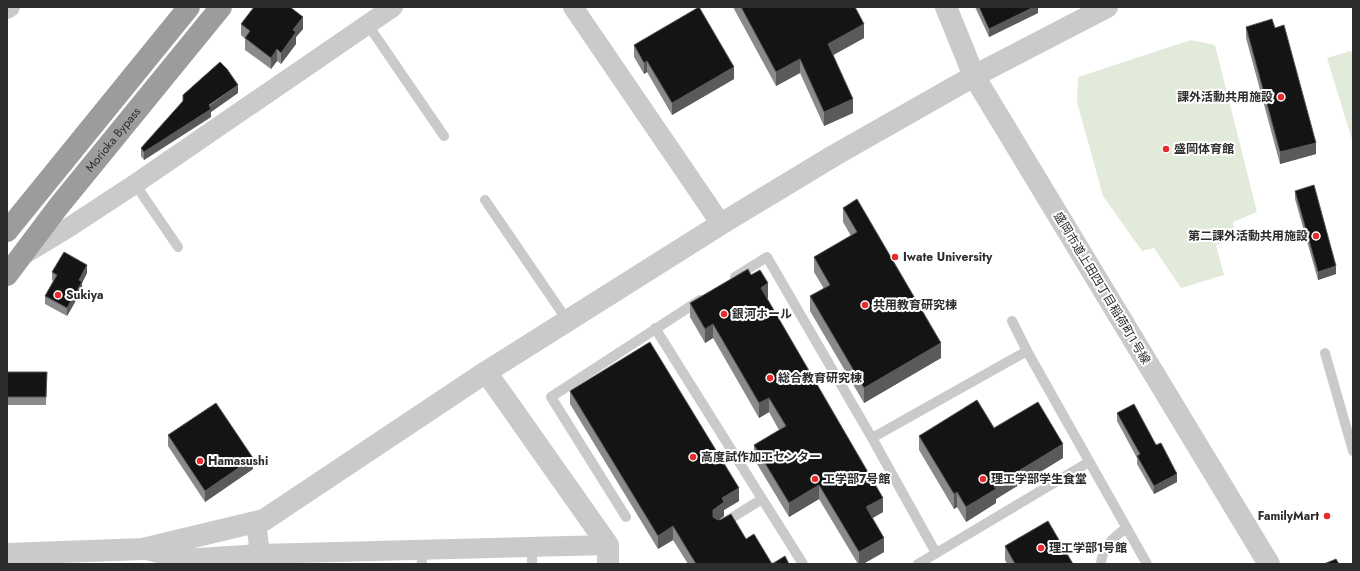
<svg xmlns="http://www.w3.org/2000/svg" width="1360" height="571" font-family="Jost,'Noto Sans JP',sans-serif">
  <style>
    .green { fill: #e2ebda }
    .lines { fill: none; stroke-linecap: round; stroke-linejoin: round }
    .service { stroke: #cacaca; stroke-width: 10 }
    .minor { stroke: #cacaca; stroke-width: 20 }
    .tertiary { stroke: #cacaca; stroke-width: 22 }
    .trunk { stroke: #9c9c9c; stroke-width: 22 }
    .wall { fill: #8a8a8a }
    .shaded-wall { fill: #5a5a5a }
    .building { fill: #141414; stroke: #5a5a5a }
    .poi-dot { fill: #e92a2d; stroke: #fff; stroke-width: 1.5 }
    .labels { text-anchor: middle; stroke-width: 4; stroke-linejoin: round; paint-order: stroke }
    .poi-label { font-size: 12px; font-weight: bold; fill: #2d2d2d; stroke: #fff; text-anchor: start }
    .street-label { font-size: 12px; fill: #2d2d2d; stroke: #fff }
  </style>
  <rect width="100%" height="100%" fill="#fff"/>
  <!-- green -->
  <path class="green" d="M1191,40L1215,45L1257,212L1233,222L1235,240L1216,245L1224,275L1181,288L1154,248L1142,251L1103,196L1077,102L1078,77Z
    M1351,51L1353,58V143L1327,58Z"/>
  <g class="lines">
    <!-- service -->
    <path class="service" d="M368,25L444,136
      M135,184L178,247
      M485,200L567,320
      M735,277L767,257L872,438L936,553
      M1012,321L1027,351L1147,564
      M655,328L803,564
      M1325,353L1353,451
      M872,438L1027,351
      M626,517L551,397L700,300
      M722,524L762,499
      M532,547V564
      M421,549L422,564
      M918,564L1089,462
      M1101,564C1102,548 1114,536 1127,528"/>
    <!-- minor -->
    <path class="minor" d="M573,7L721,224
      M7,9L10,7
      M23,255L71,226L135,184L393,7
      M256,522L260,554L608,545
      M143,549L182,559L260,554V564"/>
    <!-- tertiary -->
    <path class="tertiary" d="M946,7L974,76L1269,564
      M486,372L608,545V564
      M7,554L143,549L264,520L486,372L721,224L835,155L974,76L1107,7"/>
    <!-- trunk -->
    <g class="trunk">
      <path d="M7,231L189,7"/>
      <path id="s1" d="M7,275L58,207L221,7"/>
    </g>
  </g>
  <!-- wall -->
  <path class="wall" d="M733,7H855L864,38L833,55L853,113L824,126L800,73L776,86Z
    M975,7H1038V13L989,37Z
    M241,24L303,29L296,37V44L281,64L277,61L271,69L245,50V39L241,35Z
    M1246,27L1275,28L1316,154L1280,164L1246,38Z
    M634,45L734,79L672,115L647,72L644,74L634,57Z
    M238,93L211,112V117L144,160L141,156V148Z
    M1295,191L1336,274L1318,280L1295,199Z
    M843,208L941,358L864,403L810,311V296L824,289L814,272V257L851,236L843,222Z
    M52,272L87,273L82,283V290L67,316L45,304V296L53,281L52,280Z
    M751,275L768,298H767L883,512L872,518L884,552L863,564H858L819,499L789,517L754,459V445L779,430L769,412L759,418L713,338L705,343L690,317V303Z
    M7,372H47L46,405H7Z
    M570,391L739,501L724,510V516L719,520L746,539L772,564H789H688L673,540L658,549L570,404Z
    M1117,413L1156,445L1177,482L1154,494L1137,464V458L1117,421Z
    M994,428L1063,458L996,499V503L966,522L957,507L954,509L919,450V436Z
    M168,435L253,469L205,502L168,446Z
    M1005,546L1073,564H1007L1005,560Z"/>
  <!-- shaded-wall -->
  <path class="shaded-wall" d="M1034,7H1038V13L989,37V29Z
    M303,17V29L296,37V44L281,64V53L293,30Z
    M864,24V38L828,58V44Z
    M277,49V61L271,69V58Z
    M800,59V73L776,86V72Z
    M647,61V72L644,74V63Z
    M734,67V79L672,115V103Z
    M238,85V93L211,112V117L144,160V152Z
    M853,99V113L824,126V112Z
    M1316,143V154L1280,164V152Z
    M87,265V273L82,283V290L67,316V308L79,280Z
    M1336,266V274L1318,280V272Z
    M768,283V298L761,302V288Z
    M713,324V338L705,343V329Z
    M941,343V358L864,403V388Z
    M769,398V412L759,418V403Z
    M1063,444V458L996,499V503L966,522V507L994,486Z
    M253,458V469L205,502V491Z
    M1177,474V482L1154,494V486Z
    M819,485V499L789,517V503Z
    M739,488V501L724,510V516L713,524V510L722,498Z
    M957,492V507L954,509V494Z
    M883,498V512L866,522V507Z
    M673,526V540L658,549V536Z
    M884,538V552L863,564H859V552Z"/>
  <!-- building -->
  <path class="building" d="M254,7H290L303,17L293,30L296,32L281,53L277,49L271,58L245,38L250,31L241,24Z
    M699,7L734,67L672,103L647,61L644,63L634,45Z
    M741,7H855L864,24L828,44L853,99L824,112L800,59L776,72Z
    M979,7H1034L989,29Z
    M1272,19L1275,28L1284,25L1316,143L1280,152L1246,27Z
    M220,62L227,69L238,85L209,105L211,109L144,152L141,148L183,101V95Z
    M1314,185L1336,266L1318,272L1295,191Z
    M857,199L941,343L864,388L810,296L830,285L814,257L857,232L843,208Z
    M64,252L87,265L79,280L82,282L67,308L45,296L57,275L52,272Z
    M748,269L751,275L760,270L768,283L761,288L883,498L866,507L884,538L859,552L819,485L789,503L754,445L786,426L769,398L759,403L713,324L705,329L690,303Z
    M650,342L739,488L722,498L724,502L713,510V517L716,519L720,520L731,514L746,539L754,534L772,564L785,556L789,564H696L673,526L658,536L570,391Z
    M7,372H47L46,397H7Z
    M977,400L994,428L1038,402L1063,444L994,486L996,489L966,507L957,492L954,494L919,436Z
    M216,403L253,458L205,491L168,435Z
    M1134,404L1156,445L1161,443L1177,474L1154,486L1137,456L1140,454L1117,413Z
    M1048,521L1073,564H1015L1005,546Z
    M1336,559L1339,564H1324Z"/>
  <!-- markers -->
  <g class="poi-dot">
    <circle cx="1281" cy="97" r="4"/>
    <circle cx="1166" cy="149" r="4"/>
    <circle cx="1316" cy="236" r="4"/>
    <circle cx="895" cy="257" r="4"/>
    <circle cx="58" cy="295" r="4"/>
    <circle cx="865" cy="305" r="4"/>
    <circle cx="724" cy="314" r="4"/>
    <circle cx="770" cy="378" r="4"/>
    <circle cx="693" cy="457" r="4"/>
    <circle cx="200" cy="461" r="4"/>
    <circle cx="815" cy="479" r="4"/>
    <circle cx="983" cy="479" r="4"/>
    <circle cx="1327" cy="516" r="4"/>
    <circle cx="1041" cy="548" r="4"/>
  </g>
  <g class="labels">
    <!-- poi labels -->
    <g class="poi-label">
      <text x="1273" y="101" text-anchor="end">課外活動共用施設</text>
      <text x="1174" y="153">盛岡体育館</text>
      <text x="1308" y="240" text-anchor="end">第二課外活動共用施設</text>
      <text x="903" y="261">Iwate University</text>
      <text x="66" y="299">Sukiya</text>
      <text x="873" y="309">共用教育研究棟</text>
      <text x="732" y="318">銀河ホール</text>
      <text x="778" y="382">総合教育研究棟</text>
      <text x="701" y="461">高度試作加工センター</text>
      <text x="208" y="465">Hamasushi</text>
      <text x="823" y="483">工学部7号館</text>
      <text x="991" y="483">理工学部学生食堂</text>
      <text x="1319" y="520" text-anchor="end">FamilyMart</text>
      <text x="1049" y="552">理工学部1号館</text>
    </g>
    <!-- street labels -->
    <g class="street-label">
      <text dy="4" stroke="none"><textPath href="#s1" startOffset="172">Morioka Bypass</textPath></text>
      <text transform="translate(1102 288) rotate(59)" y="4">盛岡市道上田四丁目稲荷町１号線</text>
    </g>
  </g>
  <!-- border -->
  <rect width="1360" height="571" fill="none" stroke="#2d2d2d" stroke-width="16"/>
</svg>
